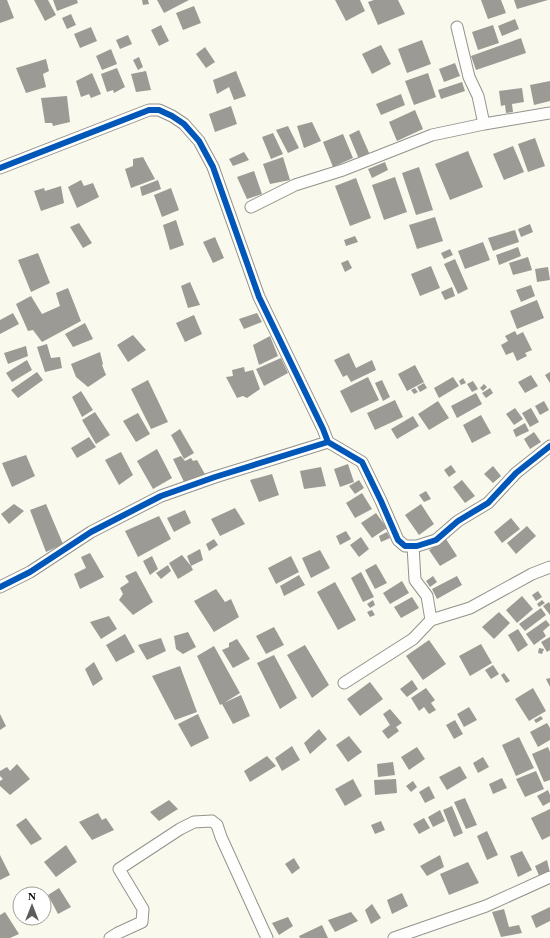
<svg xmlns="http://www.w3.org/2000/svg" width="550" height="938" font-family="'Times New Roman',serif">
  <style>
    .building { fill: #9c9a94 }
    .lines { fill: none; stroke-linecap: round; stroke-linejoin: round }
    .minor-casing { stroke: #93928d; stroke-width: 13 }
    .minor { stroke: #fefefc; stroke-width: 11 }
    .cycleway-casing { stroke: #fff; stroke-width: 8 }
    .cycleway { stroke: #0057b8; stroke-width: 6 }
  </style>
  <rect width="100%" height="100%" fill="#faf9ed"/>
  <!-- building -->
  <path class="building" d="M0,0H7L14,18L0,23Z
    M34,0H48L56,15L45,21Z
    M53,0H77L78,3L57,11Z
    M142,0H148L149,4L143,5Z
    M157,0H189L164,13Z
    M335,0H360L365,11L346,21Z
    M374,0H398L405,14L378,25L368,2Z
    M481,0H501L506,13L488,19Z
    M514,0H548L517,9Z
    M194,6L201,23L183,30L176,13Z
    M71,14L76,25L67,29L62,18Z
    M515,19L519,29L502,36L498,26Z
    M161,25L169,41L159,46L151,30Z
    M493,25L499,43L478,50L472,32Z
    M91,27L97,41L80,48L74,34Z
    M128,35L132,44L120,49L116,40Z
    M521,38L526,53L476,70L471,56Z
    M422,40L431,64L407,73L398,49Z
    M381,45L391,64L372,74L362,54Z
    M205,47L215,62L206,68L196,54Z
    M111,49L117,64L102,70L96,56Z
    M139,57L143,67L138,70L133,60Z
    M46,59L49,71L43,74L46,87L26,93L16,68Z
    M455,63L460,76L444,82L439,69Z
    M117,68L125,87L114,93L113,90L107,92L101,74Z
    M146,71L151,90L136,92L131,74Z
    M236,71L246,96L234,100L229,87L217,94L213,80Z
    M92,73L101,94L91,98L89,94L81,97L76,81Z
    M428,73L436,97L414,105L405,81Z
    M550,81V101L534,105L530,85Z
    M462,82L465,91L441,99L438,90Z
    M522,88L524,102L512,104L513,112L506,113L505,105L501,106L499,91Z
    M401,94L405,105L381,115L376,104Z
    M67,96L70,122L53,126L52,123H45L41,98Z
    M231,106L237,124L215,132L209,114Z
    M415,110L423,129L397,141L389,122Z
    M312,122L321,141L304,148L297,126Z
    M288,126L299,148L288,153L276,130Z
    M359,130L370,155L359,159L349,135Z
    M273,133L283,154L271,159L262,137Z
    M343,134L353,158L333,167L323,142Z
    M535,138L545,166L528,172L518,144Z
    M513,146L524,172L504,180L493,154Z
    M468,151L483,187L450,200L435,164Z
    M244,152L249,160L233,166L229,159Z
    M143,157L155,179L131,188L125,169L133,166V159Z
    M283,157L290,180L270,184L263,164Z
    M385,162L388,170L372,178L368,169Z
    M419,167L433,210L416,215L402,173Z
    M254,171L262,194L247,199L237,177Z
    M395,177L407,212L384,220L372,185Z
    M356,178L371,218L350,226L335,186Z
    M81,180L84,186L93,183L99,197L77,208L68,187Z
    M158,180L161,189L142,196L140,187Z
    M61,186L64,203L41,211L34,191L44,188L45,191Z
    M171,188L179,210L162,217L154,195Z
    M435,217L443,241L417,249L409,225Z
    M176,220L184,245L170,250L163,225Z
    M79,223L92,243L83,248L70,227Z
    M530,224L533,232L521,237L518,229Z
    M515,230L519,242L493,251L488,238Z
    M355,236L358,242L346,246L344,240Z
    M215,237L224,258L213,263L203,242Z
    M483,242L490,260L465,269L458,251Z
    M518,247L521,256L499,265L496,255Z
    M450,249L453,255L444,259L441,253Z
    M38,253L50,283L31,292L18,260Z
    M528,257L532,270L513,275L509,263Z
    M455,259L468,289L458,294L444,264Z
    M348,260L352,268L345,272L341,263Z
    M431,266L440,288L420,296L411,274Z
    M548,267L550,280L537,282L535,269Z
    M190,282L200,305L188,308L181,286Z
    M531,285L535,296L521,302L516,290Z
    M452,287L455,296L445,300L441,292Z
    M68,288L81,321L42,342L33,330L28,331L16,304L31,296L42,314L60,306L56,293Z
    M537,300L544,318L517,329L510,311Z
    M13,313L19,324L0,334V320Z
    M257,313L262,322L244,329L239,319Z
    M194,315L202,334L185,342L176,323Z
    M85,323L93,339L73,347L65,334Z
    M515,331L517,335L523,332L532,350L525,353L527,356L517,361L513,352L506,355L501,345L508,341L505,336Z
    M133,335L146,350L128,362L117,345Z
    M270,336L278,356L259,365L253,345Z
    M47,344L51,358L60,357L62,368L45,372L37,347Z
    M26,346L28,356L8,364L4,353Z
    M100,352L103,364L102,365L106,375L88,387L76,377L71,364Z
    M349,353L356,368L372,360L376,370L351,382L347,375L343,377L334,360Z
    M281,358L288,373L264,386L256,369Z
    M27,360L32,370L12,382L6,373Z
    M415,365L424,382L407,391L398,374Z
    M244,367L245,372L253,370L260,389L247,398L243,396L237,398L226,377L233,376L232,370Z
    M37,372L43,380L18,398L11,390Z
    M550,372V383L545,375Z
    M531,375L538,386L525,393L518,382Z
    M368,377L379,400L351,413L340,391Z
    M453,377L459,386L439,398L434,388Z
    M463,378L466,383L461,385L459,381Z
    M148,380L168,422L151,429L131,389Z
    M382,380L390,397L383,401L375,383Z
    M473,381L478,389L472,392L467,384Z
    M424,383L427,388L420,392L417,387Z
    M484,384L487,387L483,391L480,388Z
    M415,388L418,392L414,394L411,390Z
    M490,388L493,393L486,398L482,393Z
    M81,391L93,410L82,417L72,397Z
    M476,393L482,404L457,418L451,406Z
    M395,400L403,417L375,430L367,413Z
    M438,401L449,418L429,430L418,414Z
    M544,401L549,410L540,415L535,406Z
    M515,408L523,419L514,425L506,414Z
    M531,408L539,422L530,427L522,413Z
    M95,412L110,435L96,444L82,420Z
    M138,413L150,434L136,442L123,421Z
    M481,415L491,433L472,443L463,425Z
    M413,416L419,426L397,439L391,429Z
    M525,423L529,431L516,437L513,430Z
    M180,429L194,453L184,459L171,435Z
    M534,432L541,442L530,449L524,439Z
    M89,437L96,447L77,458L71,448Z
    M157,449L172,478L153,489L137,461Z
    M121,452L133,475L119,485L105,460Z
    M26,455L35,476L12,487L2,463Z
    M181,456L185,461L191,458L193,461L197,460L206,476L185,484L173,459Z
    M348,464L354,482L340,487L334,469Z
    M451,465L456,472L449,477L444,470Z
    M493,466L501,476L493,483L484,474Z
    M321,467L326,486L304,489L300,471Z
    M272,474L279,495L259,502L250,480Z
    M359,480L364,488L355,494L349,486Z
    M462,480L475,496L465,503L453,487Z
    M426,491L431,499L424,502L419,495Z
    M362,493L372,509L355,518L346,503Z
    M14,504L24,511L9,524L1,514Z
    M46,504L63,544L46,552L30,510Z
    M421,504L434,524L419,535L405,515Z
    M235,508L245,524L220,536L211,519Z
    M185,510L191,523L174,532L167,518Z
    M376,513L387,528L372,538L361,523Z
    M159,516L171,539L138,557L125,531Z
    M511,518L520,529L502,543L494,532Z
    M527,526L536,536L516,554L507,543Z
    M346,531L351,539L340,545L336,536Z
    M387,532L390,538L381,542L379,536Z
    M361,537L369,549L359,557L350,545Z
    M214,539L218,545L209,551L206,544Z
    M446,539L457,556L440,566L429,550Z
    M200,549L203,560L191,566L193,570L178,579L169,563L182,555L191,566L187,556Z
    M320,550L330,568L311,578L302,558Z
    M90,553L104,577L80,589L74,574L86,568L81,557Z
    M152,556L158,569L150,575L143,561Z
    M291,556L299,572L276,584L268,568Z
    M376,564L387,583L375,589L365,570Z
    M168,565L171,571L161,579L156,573Z
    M136,571L153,602L133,615L119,600L123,594L120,588L129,582L125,576Z
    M361,572L374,597L363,602L351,578Z
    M299,575L305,585L284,596L280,586Z
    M433,576L437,582L430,587L426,581Z
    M457,576L462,585L437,599L432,589Z
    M402,581L409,593L390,604L383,593Z
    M335,582L356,620L338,630L317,592Z
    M216,589L225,602L231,599L239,617L214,632L194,601Z
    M538,591L542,597L536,601L532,595Z
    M522,596L533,609L517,623L506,610Z
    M412,597L419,608L401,618L394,607Z
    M373,600L375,605L370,608L367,604Z
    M542,600L545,603L539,607L537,604Z
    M549,602L550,604V615L543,606Z
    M541,608L546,615L525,631L519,624Z
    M372,610L375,615L370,617L367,612Z
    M499,612L510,623L494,639L482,627Z
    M109,616L117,629L101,639L90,622Z
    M546,620L550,625L543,631L546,636L534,645L526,634Z
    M274,627L284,645L266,654L256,636Z
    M518,629L528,645L518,652L508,635Z
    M188,632L196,647L183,654L176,649L174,636Z
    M125,634L135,652L116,662L106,645Z
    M550,637V650L547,652L541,642Z
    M161,638L166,651L147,660L138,645Z
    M237,639L250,659L233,668L222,650L229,647V643Z
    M429,640L446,664L423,680L406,656Z
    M481,644L492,663L470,676L459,656Z
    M305,645L329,685L312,698L287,655Z
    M214,646L240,693L224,703L241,695L250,716L233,724L222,704L220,705L197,656Z
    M539,648L544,649L542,654L538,653Z
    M274,655L297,698L280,709L257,663Z
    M94,662L103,679L93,686L85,669Z
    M493,665L499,674L491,679L485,670Z
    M180,666L197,712L175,720L152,676Z
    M504,673L510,681L506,683L501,675Z
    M550,678V687L546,679Z
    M412,680L418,689L407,697L400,689Z
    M370,682L383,699L360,716L347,699Z
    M426,688L435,700L431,703L436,710L429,714L424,707L419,711L411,698Z
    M533,688L546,711L529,721L515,699Z
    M469,707L477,720L464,727L457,714Z
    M390,709L402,723L396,727L399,731L388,739L382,731L390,725L383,714Z
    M0,714L6,726L0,730Z
    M198,714L209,738L191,747L178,724Z
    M541,716L543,719L536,723L534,720Z
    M455,720L463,734L454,739L446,725Z
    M547,723L550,728V740L538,747L530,732Z
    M319,729L327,739L310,754L304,743Z
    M349,736L362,752L348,762L336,745Z
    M519,737L534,768L516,776L502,745Z
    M292,746L300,760L282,771L275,758Z
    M417,747L425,759L409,770L401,757Z
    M548,747L550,752V780L544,782L532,754Z
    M267,756L276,766L250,782L244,771Z
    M483,757L489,767L478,773L473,763Z
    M393,762L395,775L378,777L377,764Z
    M17,764L30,779L10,795L0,786V781L3,779L0,776V771L7,767L10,771Z
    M460,766L467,778L447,790L439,777Z
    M536,771L544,789L525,797L516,779Z
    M502,778L507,788L493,794L489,784Z
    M353,779L362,796L345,806L335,789Z
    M396,779L397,793L375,795L374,780Z
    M413,781L417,787L411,792L406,786Z
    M429,786L435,798L425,803L419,792Z
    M548,790L550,795V802L543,806L537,796Z
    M465,798L477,825L466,829L454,802Z
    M169,800L178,809L159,821L150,812Z
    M452,806L463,833L454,837L443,810Z
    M550,809V836L542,840L531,818Z
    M440,810L445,821L433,827L428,817Z
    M98,813L102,820L106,818L114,830L92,840L79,822Z
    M26,818L42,839L31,845L16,825Z
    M424,818L430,828L419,834L413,824Z
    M381,821L385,830L375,834L371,825Z
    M487,831L498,855L487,860L477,836Z
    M66,845L77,862L56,877L44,862Z
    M522,851L532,870L518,877L510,856Z
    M0,855L10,875L0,880Z
    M440,855L444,867L427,876L420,866Z
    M294,858L300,868L292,874L285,864Z
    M547,860L550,873L540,878L535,866Z
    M468,862L479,883L449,895L440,874Z
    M59,888L71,907L58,914L48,895Z
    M402,893L408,906L392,914L387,900Z
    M372,904L381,918L371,924L365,910Z
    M550,907V921L536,928L531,916Z
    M504,909L509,927L519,925L522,933L501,937L492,912Z
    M5,912L19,934L10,938H0V915Z
    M351,912L358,921L335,932L328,920Z
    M288,917L293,926L279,935L272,923Z
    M322,925L328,938H300L299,936Z"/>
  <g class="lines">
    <!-- minor casing -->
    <g class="minor-casing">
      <path id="minor" d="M457,27L469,77L478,96L484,124
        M0,168L149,110H159L172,116L184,124L199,141L213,167L259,297L323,429L328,442L362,462L381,501L398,540L405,546H417L436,540L458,521L488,503L516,473L550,446
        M251,207L295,185L343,170L432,135L484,124L550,113
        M0,587L30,572L91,532L161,496L215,477L328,442
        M431,620L470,608L532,574L550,567
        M344,683L413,639L431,620L427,596L415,580L413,546
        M110,938L118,933L142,922L143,909L119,869L180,829L194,822L212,821L217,825L221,837L267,938
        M394,938L486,906L550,877"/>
    </g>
    <!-- minor -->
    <use href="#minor" class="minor"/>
    <!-- cycleway casing -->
    <g class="cycleway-casing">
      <path id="cycleway" d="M0,168L149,110H159L172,116L184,124L199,141L213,167L259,297L323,429L328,442L362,462L381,501L398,540L405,546H417L436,540L458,521L488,503L516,473L550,446
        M0,587L30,572L91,532L161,496L215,477L328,442"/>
    </g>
    <!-- cycleway -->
    <use href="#cycleway" class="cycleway"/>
  </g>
  <!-- north arrow -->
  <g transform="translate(32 906)"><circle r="19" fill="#ffffff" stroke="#9d9d9d"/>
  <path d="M0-3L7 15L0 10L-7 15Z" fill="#5f5e5a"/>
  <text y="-6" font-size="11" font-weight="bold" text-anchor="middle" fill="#0b0b0b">N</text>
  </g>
</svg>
